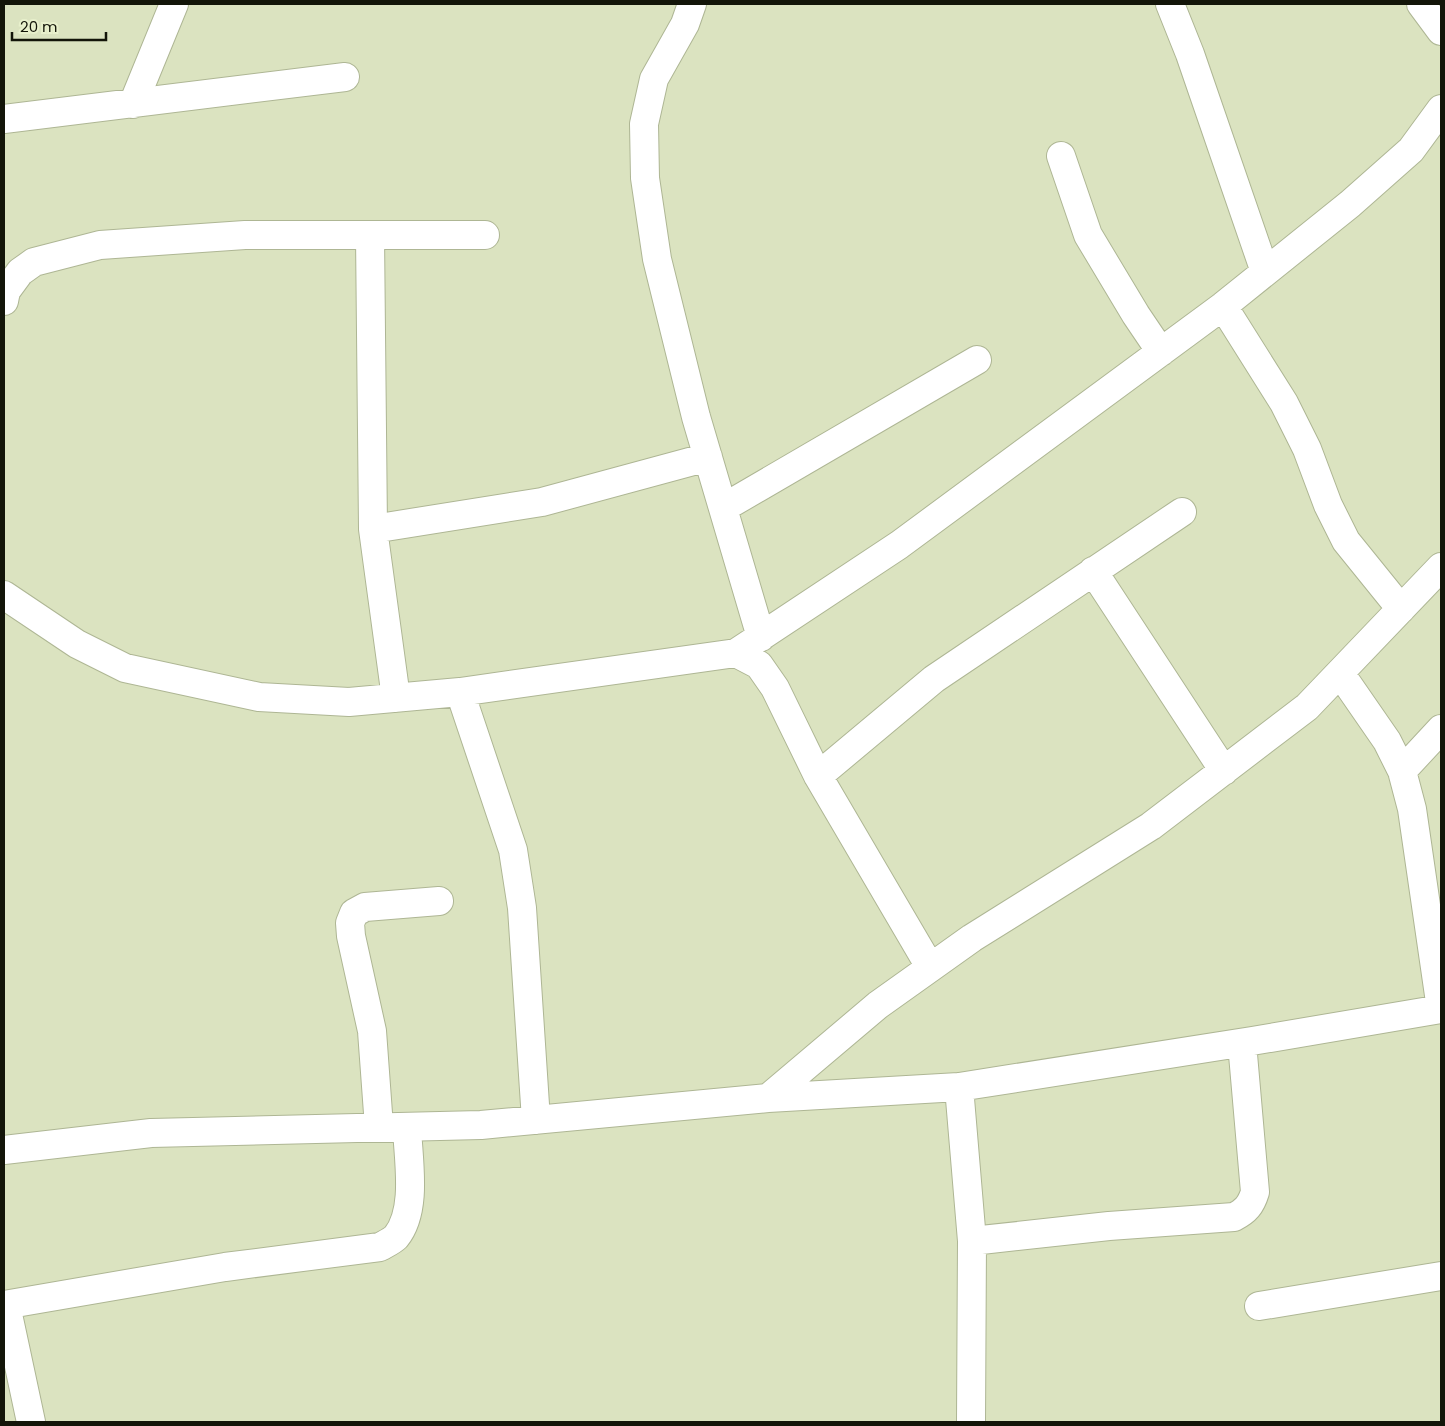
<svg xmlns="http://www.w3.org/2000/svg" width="1445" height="1426" font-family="Poppins,sans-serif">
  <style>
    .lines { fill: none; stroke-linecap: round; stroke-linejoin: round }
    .minor-casing { stroke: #aeb694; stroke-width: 30 }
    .minor { stroke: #fff; stroke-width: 28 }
  </style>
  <rect width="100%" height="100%" fill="#dbe3c0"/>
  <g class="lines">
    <!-- minor casing -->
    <g class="minor-casing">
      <path id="minor" d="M692,4L685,24L654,79L644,124L645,178L657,259L696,417L761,637
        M1170,4L1190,54L1265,272
        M1421,4L1441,31
        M133,104L174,4
        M4,119L345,77
        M1061,156L1088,235L1136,315L1161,352
        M370,235L373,529L396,698
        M4,301L6,291L20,272L34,262L100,245L245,235H485
        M1223,306L1284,403L1307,449L1328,505L1346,541L1401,609
        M723,508L977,360
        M373,529L542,502L708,457
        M1093,571L1224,771
        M4,595L77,644L125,668L259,697L349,702L460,692L736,653L759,665L775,688L818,776L930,967
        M736,653L899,545L1223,306L1350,204L1411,150L1441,109
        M460,692L513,850L522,908L536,1120
        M1402,771L1441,729
        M818,776L934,679L1182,512
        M959,1087L972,1241L971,1422
        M768,1098L878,1005L972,938L1151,826L1307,707L1441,567
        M379,1127L372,1031L351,936L350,923L354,913L365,907L439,901
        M4,1150L151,1133L481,1125L768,1098L959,1087L1252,1041L1441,1009L1412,809L1402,771L1387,741L1340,673
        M972,1241L1109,1226L1234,1217C1246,1211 1251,1205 1255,1192L1242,1043
        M4,1305L225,1267L380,1247C385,1244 392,1241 396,1237C418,1210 408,1159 407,1127
        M6,1305L31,1422
        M1259,1306L1441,1276"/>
    </g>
    <!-- minor -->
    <use href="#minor" class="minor"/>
  </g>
  <!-- border -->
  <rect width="1445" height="1426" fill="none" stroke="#131509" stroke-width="10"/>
  <!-- scale -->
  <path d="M12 32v8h94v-8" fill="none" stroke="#131509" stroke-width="2.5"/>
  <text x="20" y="32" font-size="15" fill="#131509" stroke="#e8f0cc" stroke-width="4" paint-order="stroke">20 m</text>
</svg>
